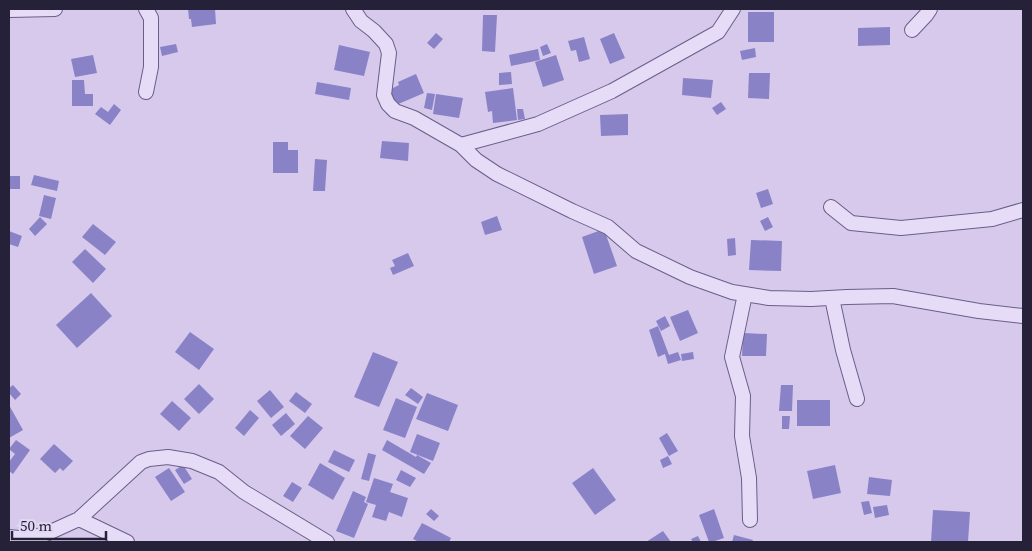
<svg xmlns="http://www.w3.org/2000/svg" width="1032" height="551" font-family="'Source Serif 4',serif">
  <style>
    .building { fill: #8982c7 }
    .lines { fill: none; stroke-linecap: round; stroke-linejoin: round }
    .minor-casing { stroke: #685f87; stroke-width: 16 }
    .minor { stroke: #e7dcf7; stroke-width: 14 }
  </style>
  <rect width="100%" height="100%" fill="#d7c9ec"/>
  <!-- building -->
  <path class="building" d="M188,9H215L216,24L192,27L191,19H189Z
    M748,12H774V42H748Z
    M483,15H497L495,52L482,51Z
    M890,27V45L858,46V28Z
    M436,33L443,39L434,49L427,43Z
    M614,33L625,58L610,64L600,39Z
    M584,37L590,59L579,62L576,50L571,51L568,41Z
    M176,44L178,52L162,56L160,47Z
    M547,44L551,53L543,56L540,47Z
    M339,45L370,52L364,76L334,70Z
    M755,48L756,57L742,60L740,51Z
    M538,49L540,60L511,66L509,55Z
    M93,55L97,73L75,77L71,59Z
    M556,55L564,80L543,87L535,62Z
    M511,72L512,84L499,85V73Z
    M749,73H770L769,99L748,98Z
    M416,74L424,93L396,105L389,90L399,85L398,82Z
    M683,78L713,80L711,98L682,95Z
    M72,80H84L85,94H93V106H72Z
    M317,82L351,88L349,100L315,94Z
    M513,88L517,120L493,123L492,111L488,112L485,92Z
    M427,93L435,94L432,110L424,108Z
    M436,94L463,98L459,118L433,114Z
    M721,102L726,109L717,115L712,108Z
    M114,104L121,110L110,125L95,114L101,107L108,112Z
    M517,109H523L525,119L518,120Z
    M628,114V135L601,136L600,115Z
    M382,141L409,143L408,161L380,158Z
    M273,142H288V150H298V173H273Z
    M315,159L327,160L325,191H313Z
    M34,175L59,181L57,191L31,185Z
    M9,176H20V189H9Z
    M768,189L773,204L761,208L756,193Z
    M44,195L56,198L51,219L39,216Z
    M497,216L502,230L485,235L481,222Z
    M40,217L47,224L35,236L29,229Z
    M768,217L773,227L765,231L760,221Z
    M93,224L116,242L105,255L82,237Z
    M604,229L617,266L594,274L582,237Z
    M9,231L22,236L18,247L9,244Z
    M735,238L736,255L728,256L727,239Z
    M751,240L782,241L781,271L749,270Z
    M85,249L106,269L93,283L72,262Z
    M408,253L414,266L393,275L390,268L395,266L392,260Z
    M91,293L112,316L77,348L56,325Z
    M688,310L698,333L680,341L670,317Z
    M665,316L670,326L661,331L656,321Z
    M658,326L669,355L678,352L681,360L668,364L665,354L658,357L649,330Z
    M190,332L214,349L199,370L175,352Z
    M743,333L767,334L766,356H742Z
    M373,352L398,362L379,407L354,397Z
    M693,352L694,359L682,361L681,354Z
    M199,384L214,399L199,414L184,399Z
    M13,385L21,394L15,400L9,393V388Z
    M781,385H793L792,411H779Z
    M411,388L423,397L418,404L405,395Z
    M270,390L284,407L271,418L257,401Z
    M296,392L312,404L305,413L289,401Z
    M427,393L458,405L448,431L416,419Z
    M396,398L417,407L405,438L383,430Z
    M797,400H830V426H797Z
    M172,401L191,418L179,431L160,414Z
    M9,405L23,430L9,438Z
    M250,410L259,418L244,436L235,428Z
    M286,413L295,424L281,436L272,425Z
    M308,416L323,428L305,449L290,436Z
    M782,416H790L789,429H782Z
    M667,433L678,451L669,456L659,438Z
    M417,434L440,443L433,461L410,452Z
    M16,440L30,450L13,474L9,471V462L15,454L9,449Z
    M387,440L416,457L417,455L431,463L424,474L382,450Z
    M54,444L73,461L63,471L60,468L55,473L40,459Z
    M334,450L355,460L349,472L328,462Z
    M368,453L376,455L369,481L361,479Z
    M668,456L672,464L663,468L660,460Z
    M320,463L345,478L333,500L308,485Z
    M183,465L192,479L184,484L175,470Z
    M835,465L841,493L813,499L807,471Z
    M169,468L185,492L171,501L155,477Z
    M593,468L616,500L595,515L572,483Z
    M401,470L416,478L410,487L396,480Z
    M869,477L892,480L890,496L867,494Z
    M374,478L393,484L390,492L408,498L402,517L389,512L386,521L372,517L376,505L366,502Z
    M292,482L302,488L293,502L283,496Z
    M353,491L366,497L364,502L368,504L354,538L336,531Z
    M869,501L872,513L864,515L861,502Z
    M887,505L889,515L875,518L873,507Z
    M431,509L439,516L434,521L426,514Z
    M714,509L724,538L712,542H709L699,515Z
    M933,510L970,512L968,542H931Z
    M422,523L451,538L449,542H419L413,539Z
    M663,531L671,542H646Z
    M734,535L753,540L752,542H732Z
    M698,536L701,542H693L691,539Z"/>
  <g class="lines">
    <!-- minor casing -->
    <g class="minor-casing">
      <path id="minor" d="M353,9L361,21L374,31L386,44L389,53L384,95L388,104L395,111L414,118L461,145L476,160L497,174L572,211L608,227L636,251L690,277L732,292L769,298L811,299L847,297L893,296L979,311L1023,316
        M9,10L55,9
        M912,30L926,15L930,9
        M146,92L151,67V18L146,9
        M461,145L538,124L612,91L718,32L733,9
        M831,207L851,223L901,228L992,219L1023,210
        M745,294L732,357L743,396L742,436L749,478L750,520
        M832,298L843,350L857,399
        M79,519L127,542
        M9,537L19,538L33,537L46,534L79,519L141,462L149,459L168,457L192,461L219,472L244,492L327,542"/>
    </g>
    <!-- minor -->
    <use href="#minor" class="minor"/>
  </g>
  <!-- border -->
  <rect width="1032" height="551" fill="none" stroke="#252139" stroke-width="20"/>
  <!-- scale -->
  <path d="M12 531v8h94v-8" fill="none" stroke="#252139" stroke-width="2.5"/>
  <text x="20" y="531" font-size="15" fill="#252139" stroke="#e3d8f4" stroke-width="4" paint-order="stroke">50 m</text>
</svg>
